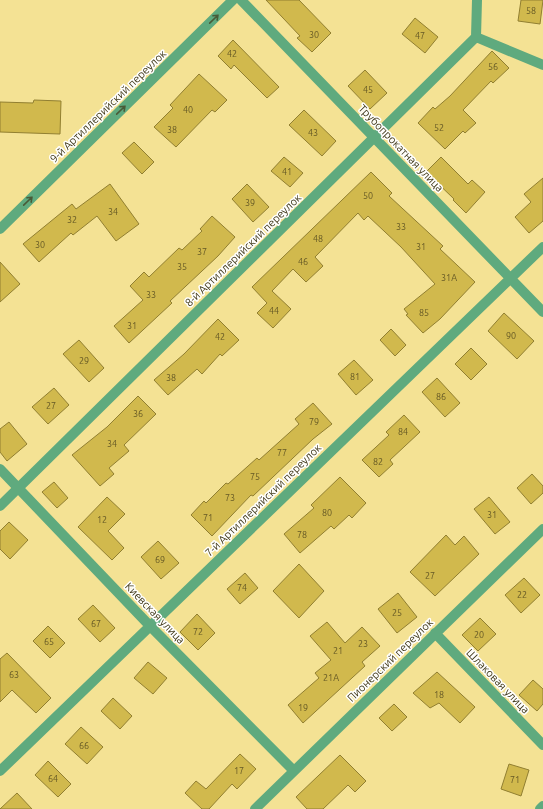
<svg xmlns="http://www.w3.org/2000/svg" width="543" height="809" font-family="Ubuntu,sans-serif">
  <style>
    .building { fill: #d1b94d; stroke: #917f31 }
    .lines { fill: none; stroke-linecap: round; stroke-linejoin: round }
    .street { stroke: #5faa7e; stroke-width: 10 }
    .oneway { stroke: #495a37 }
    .labels { text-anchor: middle; stroke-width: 3; stroke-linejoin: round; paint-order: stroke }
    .number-label { font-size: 9px; fill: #645825 }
    .street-label { font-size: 11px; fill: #403818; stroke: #fff }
  </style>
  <rect width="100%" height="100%" fill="#f4e294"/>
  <!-- building -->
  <path class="building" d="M266,0H299L331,33L312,52L297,38L300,36Z
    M521,0H543L540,24L518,21Z
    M415,18L438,37L425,53L402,34Z
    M233,40L279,87L267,98L234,65L231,69L218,56Z
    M492,51L509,68L493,83L491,81L463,110L476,123L465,133L463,131L445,149L418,123L433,107L435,109L450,96Z
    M365,70L387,93L370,109L348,86Z
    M199,74L227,100L215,112L212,110L176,147L154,127L173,108L170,105Z
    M34,100L61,101L60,134L0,132V102L33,103Z
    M304,110L336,141L322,156L289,125Z
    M134,142L154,162L142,174L122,153Z
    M284,157L303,173L290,187L271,171Z
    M441,157L468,184L472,180L485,192L466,213L453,200L454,199L426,172Z
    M371,172L392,193L389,196L443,246L440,249L475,282L440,319L423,333L406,315L408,314L404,309L435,284L401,247L368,216L364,220L358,213L315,257L323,266L306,282L293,269L272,291L291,309L273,328L257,313L267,303L252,287Z
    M543,178V221L529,233L515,217L531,202L524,194Z
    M110,184L139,224L116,241L97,216L73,235L71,233L39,262L23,244L72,204L76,209Z
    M247,184L269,207L253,222L232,199Z
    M212,216L235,237L218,256L170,301L172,303L129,343L114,326L143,300L130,286L144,272L149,277L179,248L182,250L202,231L200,229Z
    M0,262L20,284L0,302Z
    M504,313L534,341L517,359L488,331Z
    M218,319L239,340L222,356L220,354L202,374L197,369L168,395L154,380L184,354Z
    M391,329L406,345L395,356L380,340Z
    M79,340L104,368L89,382L63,354Z
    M471,348L487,364L471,380L455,364Z
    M354,360L373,380L356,395L338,374Z
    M437,378L460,403L445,417L422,392Z
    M54,388L69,405L48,424L32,407Z
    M138,396L156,414L124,445L129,451L109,468L114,474L100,486L72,455L107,427Z
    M313,403L332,424L313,439L253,496L251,495L212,536L191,515L204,501L206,503L226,483L228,484L257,458L259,460L299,424L295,419Z
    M404,415L420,432L390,460L393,464L379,477L362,460L389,435L386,432Z
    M9,422L27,444L7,461L0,452V429Z
    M532,474L543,486V493L531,504L517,488Z
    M340,477L366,503L352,518L349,515L334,529L331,526L300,553L284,534L314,508L311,505Z
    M54,482L68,498L57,508L42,492Z
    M107,497L125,514L108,531L124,548L112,560L78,527Z
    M489,497L510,522L495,534L474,509Z
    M9,522L28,540L10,559L0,549V531Z
    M446,535L455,545L464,536L479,554L435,596L410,572Z
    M158,541L179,563L161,579L141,557Z
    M299,564L324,591L299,618L273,591Z
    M245,573L258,588L240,604L227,589Z
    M524,578L540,595L521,613L505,595Z
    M398,593L417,617L397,633L378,609Z
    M93,605L115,628L100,642L78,619Z
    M197,614L215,633L198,650L180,632Z
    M480,618L496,634L478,651L462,635Z
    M327,622L345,643L362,627L380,646L362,662L365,666L303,723L288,705L319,678L315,673L331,660L310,636Z
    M48,626L65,643L50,658L33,641Z
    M7,653L51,698L36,713L12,690L0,702V659Z
    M148,662L167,678L153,694L134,678Z
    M437,672L475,707L460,723L439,703L430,708L413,693Z
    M533,680L543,689V704L537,711L519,695Z
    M113,698L132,716L120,729L101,711Z
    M394,704L407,717L392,731L379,718Z
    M81,727L103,747L87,764L65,744Z
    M240,754L256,769L237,789L232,784L209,809H202L185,793L196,781L206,789Z
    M340,755L366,781L355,792L348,785L323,809H307L296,797Z
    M48,761L71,784L58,797L35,775Z
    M509,764L529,770L521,796L501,789Z
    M17,793L32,809H0Z"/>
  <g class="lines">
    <!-- street -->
    <path class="street" d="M241,0L543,312
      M476,37L543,65
      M0,229L233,0
      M0,469L150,626L294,771
      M0,506L476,37L477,0
      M435,633L543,745
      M0,771L543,247
      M255,809L543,529
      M540,809L543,806"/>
  </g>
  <!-- one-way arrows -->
  <defs><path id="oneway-shaft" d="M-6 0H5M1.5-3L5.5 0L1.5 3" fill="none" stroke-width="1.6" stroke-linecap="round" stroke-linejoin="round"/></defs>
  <g class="oneway">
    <use href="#oneway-shaft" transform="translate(214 19) rotate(-44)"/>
    <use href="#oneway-shaft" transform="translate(121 110) rotate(-44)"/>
    <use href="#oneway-shaft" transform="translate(28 201) rotate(-44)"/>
  </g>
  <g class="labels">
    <!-- number labels -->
    <g class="number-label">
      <text x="531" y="14">58</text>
      <text x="314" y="38">30</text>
      <text x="420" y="39">47</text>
      <text x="232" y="57">42</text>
      <text x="493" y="70">56</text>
      <text x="368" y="93">45</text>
      <text x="188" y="113">40</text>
      <text x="439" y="131">52</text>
      <text x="172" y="133">38</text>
      <text x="313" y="136">43</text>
      <text x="287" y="175">41</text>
      <text x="368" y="199">50</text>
      <text x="250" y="206">39</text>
      <text x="113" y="215">34</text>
      <text x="72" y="223">32</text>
      <text x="401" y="230">33</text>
      <text x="318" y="242">48</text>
      <text x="40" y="248">30</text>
      <text x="421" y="250">31</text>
      <text x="202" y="255">37</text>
      <text x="303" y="265">46</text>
      <text x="182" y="270">35</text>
      <text x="449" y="281">31А</text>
      <text x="151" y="298">33</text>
      <text x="274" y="314">44</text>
      <text x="424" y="316">85</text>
      <text x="132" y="329">31</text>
      <text x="511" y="339">90</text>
      <text x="220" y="340">42</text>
      <text x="84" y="364">29</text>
      <text x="355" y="380">81</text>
      <text x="171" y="381">38</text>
      <text x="441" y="400">86</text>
      <text x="51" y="409">27</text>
      <text x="138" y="417">36</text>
      <text x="314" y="425">79</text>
      <text x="403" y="435">84</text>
      <text x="112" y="447">34</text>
      <text x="282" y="456">77</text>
      <text x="378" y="465">82</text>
      <text x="255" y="480">75</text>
      <text x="230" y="501">73</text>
      <text x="327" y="516">80</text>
      <text x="492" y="518">31</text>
      <text x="208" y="521">71</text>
      <text x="102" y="523">12</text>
      <text x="302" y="538">78</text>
      <text x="160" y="563">69</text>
      <text x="430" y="579">27</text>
      <text x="242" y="591">74</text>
      <text x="522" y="598">22</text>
      <text x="397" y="616">25</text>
      <text x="96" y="627">67</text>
      <text x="198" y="635">72</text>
      <text x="479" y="638">20</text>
      <text x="49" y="645">65</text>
      <text x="363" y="647">23</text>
      <text x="338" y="654">21</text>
      <text x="14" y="678">63</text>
      <text x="331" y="681">21А</text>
      <text x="439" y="698">18</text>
      <text x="303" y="711">19</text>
      <text x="84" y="749">66</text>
      <text x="239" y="774">17</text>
      <text x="53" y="782">64</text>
      <text x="515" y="783">71</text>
    </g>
    <!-- street labels -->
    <g class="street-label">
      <text transform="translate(108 106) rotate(-44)" y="4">9-й Артиллерийский переулок</text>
      <text transform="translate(401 148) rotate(46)" y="4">Трубопрокатная улица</text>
      <text transform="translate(243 250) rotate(-44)" y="4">8-й Артиллерийский переулок</text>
      <text transform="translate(263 500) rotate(-44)" y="4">7-й Артиллерийский переулок</text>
      <text transform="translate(155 613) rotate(46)" y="4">Киевская улица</text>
      <text transform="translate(390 660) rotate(-44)" y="4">Пионерский переулок</text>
      <text transform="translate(498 681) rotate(46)" y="4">Шлаковая улица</text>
    </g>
  </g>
</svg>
